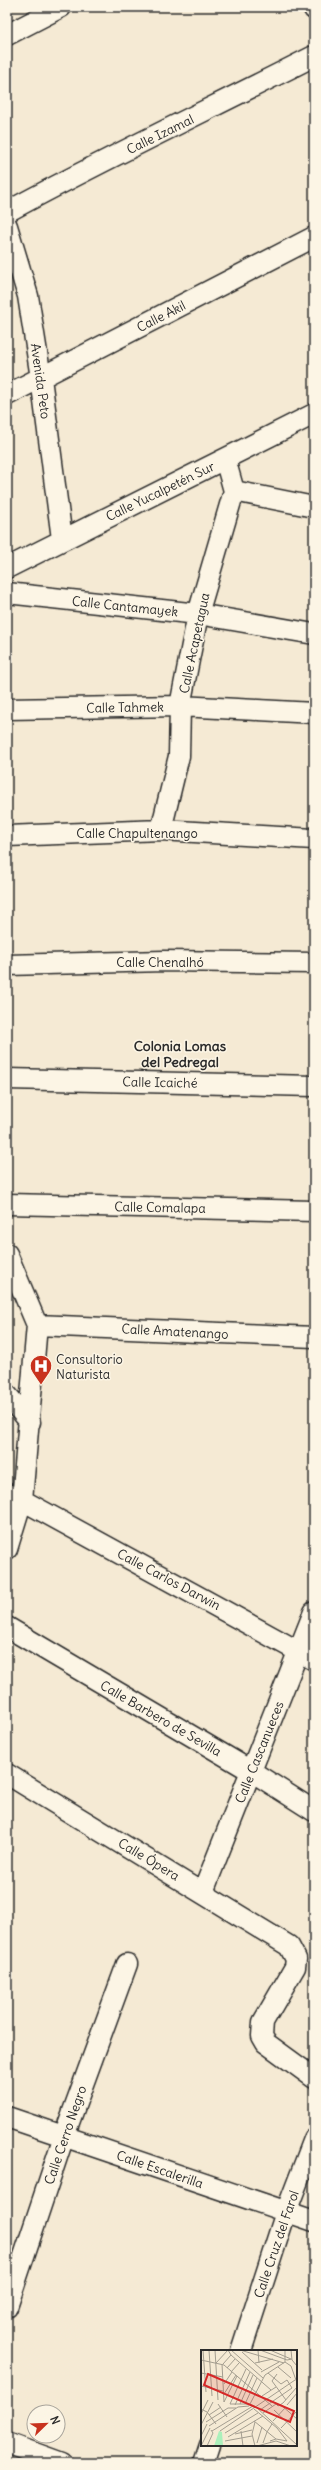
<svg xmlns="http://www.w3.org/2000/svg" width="321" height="2470" font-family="Delius,sans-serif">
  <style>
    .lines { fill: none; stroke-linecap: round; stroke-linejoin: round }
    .street-casing { stroke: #2b2b2b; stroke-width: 23 }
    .street { stroke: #fcf5e5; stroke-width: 20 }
    .labels { text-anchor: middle; stroke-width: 3; stroke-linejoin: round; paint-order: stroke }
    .street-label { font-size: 13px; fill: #2b2b2b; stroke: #fcf5e5 }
    .poi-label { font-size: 13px; fill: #2b2b2b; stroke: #fcf5e5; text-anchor: start }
    .neighbourhood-label { font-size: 14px; font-weight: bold; fill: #2b2b2b; stroke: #fcf5e5 }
    .inset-road { fill: none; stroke: #a49e90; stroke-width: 1 }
    .view { fill: #d62828; fill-opacity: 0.15; stroke: #d62828; stroke-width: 2 }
    .inset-edge { fill: none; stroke: #2b2b2b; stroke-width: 2 }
  </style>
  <rect width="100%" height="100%" fill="#f5ead4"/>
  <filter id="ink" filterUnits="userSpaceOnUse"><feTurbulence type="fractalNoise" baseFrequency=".025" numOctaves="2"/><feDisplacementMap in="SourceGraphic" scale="8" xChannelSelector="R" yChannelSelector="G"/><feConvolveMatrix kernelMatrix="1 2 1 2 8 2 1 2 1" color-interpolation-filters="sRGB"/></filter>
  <g filter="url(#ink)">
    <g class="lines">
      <!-- street casing -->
      <g class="street-casing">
        <path id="street" d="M314,7V9
          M7,35L61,7
          M7,212C108,157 212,108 314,56
          M7,226L28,296L41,378L62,539
          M7,395L314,237
          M234,491L314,507
          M7,568L314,414
          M7,593L198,614L314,634
          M7,709L180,706L314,713
          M161,830L179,756L180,706L198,614L234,491L225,459
          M7,836L161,830L314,839
          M7,965L164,961L314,963
          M7,1079L314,1086
          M7,1204L314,1211
          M7,1254L37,1325L22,1500L7,1549
          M37,1325L314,1337
          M7,1395L30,1422
          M7,1494L22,1500L314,1660
          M7,1627L251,1771L314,1811
          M7,1774L289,1946L296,1959L295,1967L263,2022L262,2036L266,2043L314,2078
          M203,1892L314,1612
          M7,2117L314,2221
          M7,2307L64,2136L127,1964
          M241,2351L286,2212L314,2139
          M7,2443L62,2463
          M204,2463L210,2445"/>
      </g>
      <!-- street -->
      <use href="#street" class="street"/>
    </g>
  </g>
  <!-- icons -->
  <defs>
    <g id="hospital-pin" transform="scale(1.15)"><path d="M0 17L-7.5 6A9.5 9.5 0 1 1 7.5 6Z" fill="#c8321e" stroke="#fcf5e5"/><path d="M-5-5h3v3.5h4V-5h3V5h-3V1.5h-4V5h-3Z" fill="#fff"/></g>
  </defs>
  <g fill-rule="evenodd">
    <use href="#hospital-pin" x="41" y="1366"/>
  </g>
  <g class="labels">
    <!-- street labels -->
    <g class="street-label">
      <text transform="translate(160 134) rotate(-26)" y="5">Calle Izamal</text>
      <text transform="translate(161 316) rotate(-27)" y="5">Calle Akil</text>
      <text transform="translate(41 381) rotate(82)" y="5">Avenida Peto</text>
      <text transform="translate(160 491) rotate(-26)" y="5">Calle Yucalpetén Sur</text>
      <text transform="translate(125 606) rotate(6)" y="5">Calle Cantamayek</text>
      <text transform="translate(194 643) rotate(-78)" y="5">Calle Acapetagua</text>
      <text transform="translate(125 707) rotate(-1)" y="5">Calle Tahmek</text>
      <text x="137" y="838">Calle Chapultenango</text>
      <text x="160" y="967">Calle Chenalhó</text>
      <text transform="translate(160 1082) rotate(1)" y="5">Calle Icaiché</text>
      <text transform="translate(160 1207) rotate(1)" y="5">Calle Comalapa</text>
      <text transform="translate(175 1331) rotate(3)" y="5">Calle Amatenango</text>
      <text transform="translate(169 1579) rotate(28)" y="5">Calle Carlos Darwin</text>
      <text transform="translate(161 1718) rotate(30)" y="5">Calle Barbero de Sevilla</text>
      <text transform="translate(259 1752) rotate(-68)" y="5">Calle Cascanueces</text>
      <text transform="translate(149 1859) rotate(31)" y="5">Calle Ópera</text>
      <text transform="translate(65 2135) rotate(-71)" y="5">Calle Cerro Negro</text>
      <text transform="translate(160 2169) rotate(19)" y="5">Calle Escalerilla</text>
      <text transform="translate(276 2244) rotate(-71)" y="5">Calle Cruz del Farol</text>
    </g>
    <!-- poi labels -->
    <g class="poi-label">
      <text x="56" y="1364">Consultorio<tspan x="56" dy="15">Naturista</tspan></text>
    </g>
    <!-- neighbourhood labels -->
    <g class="neighbourhood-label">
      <text x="180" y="1051">Colonia Lomas<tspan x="180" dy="16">del Pedregal</tspan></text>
    </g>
  </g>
  <!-- overview -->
  <g transform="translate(201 2350)">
    <rect width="96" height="96" fill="#f5ead4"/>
    <path d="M18,81L21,82L22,96H13Z" fill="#abf0bb"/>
    <path class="inset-road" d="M2,0L5,42M8,0L11,46M14,0L17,50M27,0L30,5L70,40M30,0L62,28M39,0L83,13M57,0L58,13M59,0L86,10L91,9M69,0L90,9M84,0V12L90,16L96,33M90,0L91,10L96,16M41,2L61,20M0,10L23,15L71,56M15,13L27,0M54,13L72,9M21,14L23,52M22,14L30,5M77,17L90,28M26,18L34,9M45,19L29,54H49L55,57L96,95M30,22L38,13M60,22L78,12M0,23L22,27M76,24L71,31L85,50M23,34L31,22M0,36L22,41M23,44L35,25M61,46L75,37M23,52L36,26M17,54L26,67M39,54L52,25M44,54L56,28M49,54L64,25L84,12M34,55L49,22M80,55L96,69M86,55L96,43M0,59L6,62L15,74M53,59L76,78L86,91M59,60L91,38L86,30L80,34L67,23M73,60L96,82M62,63L75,54L77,56L82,53L96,37M0,64L7,50M8,65L20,57M53,71L75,89M72,71L85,57M5,72L27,58H35M54,72L51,84L54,96M0,75L12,52M8,76L37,57L48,56M80,78L96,61M11,81L52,56M19,81L94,30M40,81L42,96M24,83L57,63M34,84L51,80M0,86L6,74M27,87L62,66M24,91L51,86M69,91L75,89L86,91M56,93L61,77M62,93L66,82L71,74M0,96L9,78M6,96L12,83L10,80M56,96L75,91L90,96"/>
    <path class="view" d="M7,24L93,61L89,72L3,35Z"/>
    <rect width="96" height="96" class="inset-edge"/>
  </g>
  <!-- margin -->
  <rect width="321" height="2470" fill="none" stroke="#fcf5e5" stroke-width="24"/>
  <rect x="12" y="12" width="297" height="2446" fill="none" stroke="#2b2b2b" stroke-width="1.5" filter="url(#ink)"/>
  <!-- north arrow -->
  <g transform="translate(46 2424) rotate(67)"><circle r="19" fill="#fcf5e5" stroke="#a8a49b"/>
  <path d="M0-3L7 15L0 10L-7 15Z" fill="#c8321e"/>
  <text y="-6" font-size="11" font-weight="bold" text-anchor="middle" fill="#2b2b2b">N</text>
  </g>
</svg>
